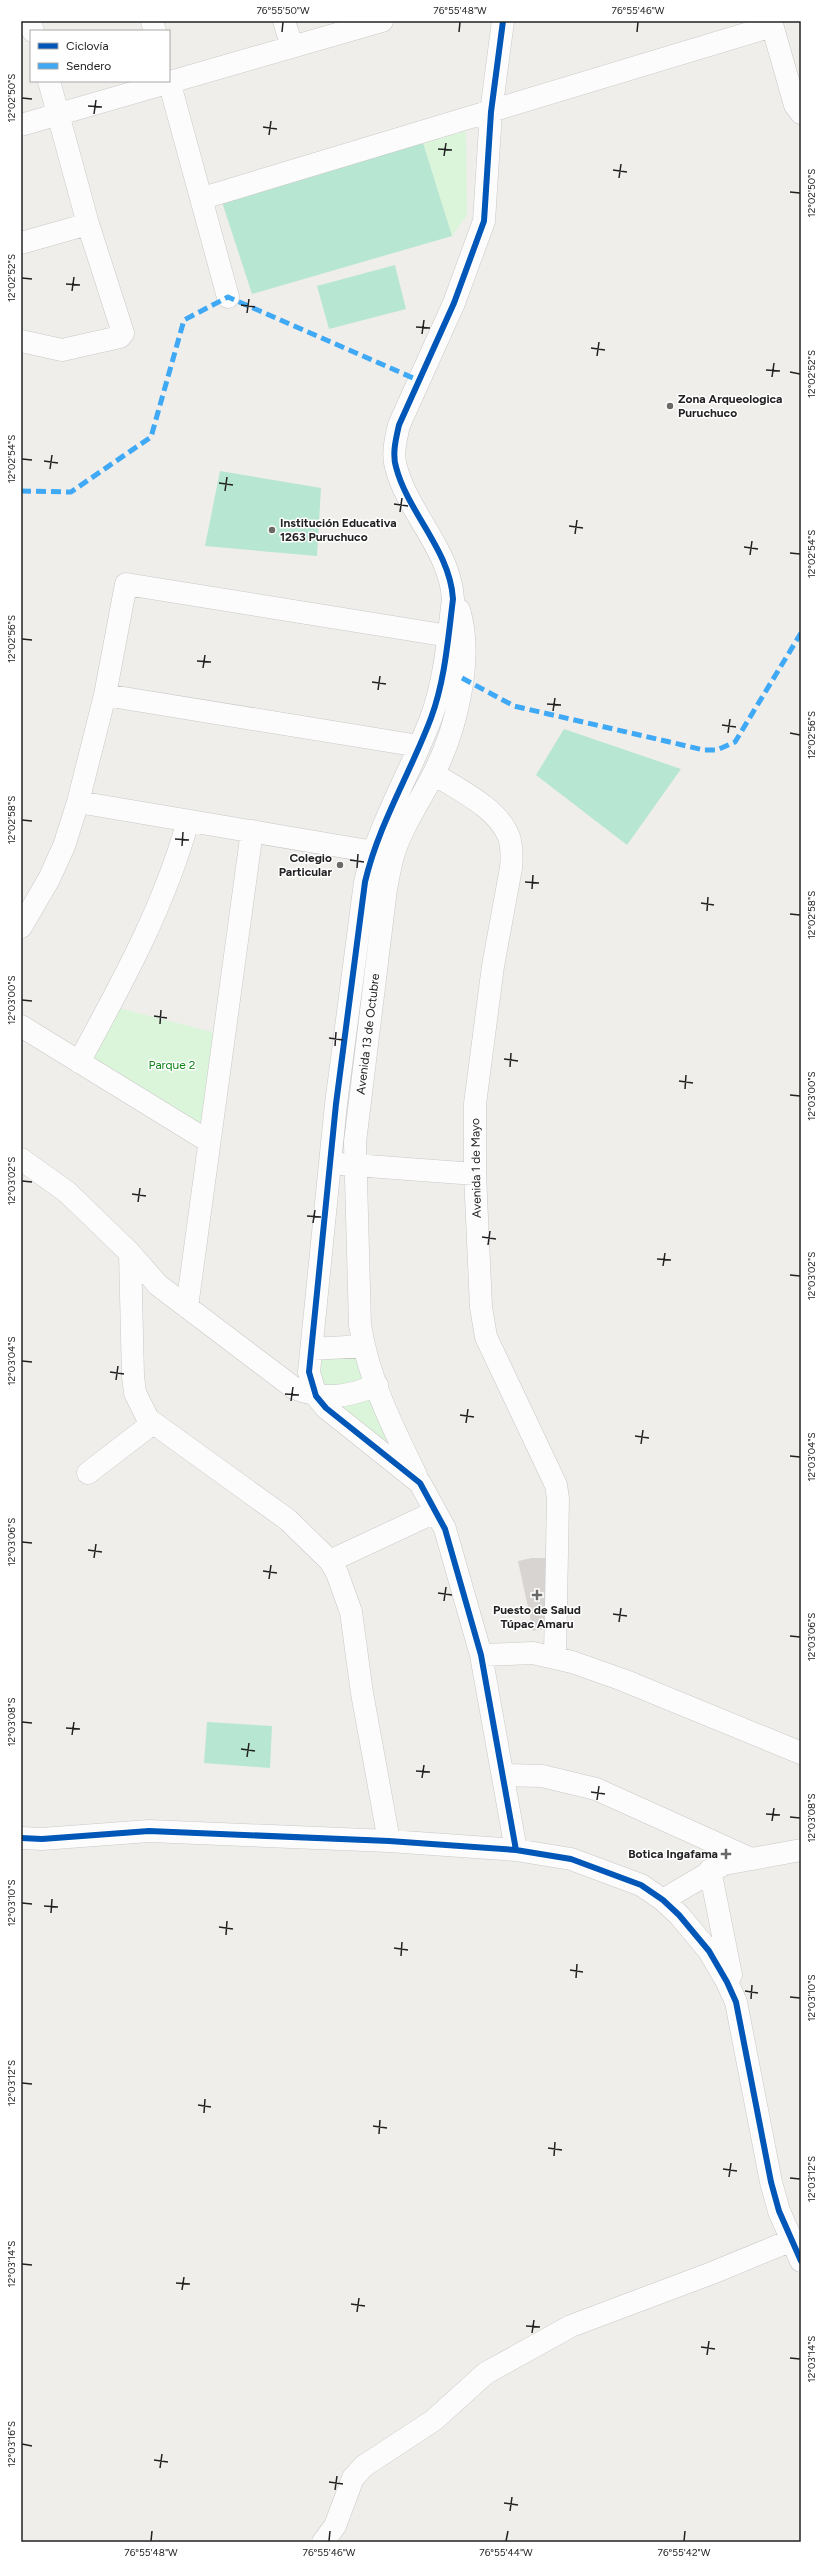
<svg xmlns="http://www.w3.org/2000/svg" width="822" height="2563" font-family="Figtree,sans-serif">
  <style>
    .park { fill: #daf5da }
    .pitch { fill: #b7e6d2 }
    .building { fill: #d7d4d2 }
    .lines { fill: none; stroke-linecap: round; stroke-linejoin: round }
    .minor-casing { stroke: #c9c8c7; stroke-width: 23 }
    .minor { stroke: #fdfcfc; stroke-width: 22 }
    .quiet { stroke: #3fa9f5; stroke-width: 5; stroke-dasharray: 10 5; stroke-linecap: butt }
    .cycleway-casing { stroke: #fff; stroke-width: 8 }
    .cycleway { stroke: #0057b8; stroke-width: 6 }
    .ticks { fill: none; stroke: #222; stroke-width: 1.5 }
    .poi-dot { fill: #6a6968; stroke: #fff; stroke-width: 1.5 }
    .labels { text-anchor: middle; stroke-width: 3; stroke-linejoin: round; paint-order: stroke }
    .poi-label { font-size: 12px; font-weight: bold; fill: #222; stroke: #fff; text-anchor: start }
    .street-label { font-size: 12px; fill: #222; stroke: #fff }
    .park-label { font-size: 12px; fill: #0c8416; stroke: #fff }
    .neatline { fill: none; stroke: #222; stroke-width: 1.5 }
    .ticks-label { font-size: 10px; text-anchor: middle; fill: #222 }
  </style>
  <rect width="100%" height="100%" fill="#f0eeeb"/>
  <!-- park -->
  <path class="park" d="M466,131L467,215L452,236L423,143Z
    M115,1007L220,1034L206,1135L86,1061Z
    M349,1354L360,1359L362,1379L358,1384L326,1387L320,1382L318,1364L321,1360Z
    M370,1399L388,1440L384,1442L340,1407L341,1403Z"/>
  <!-- pitch -->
  <path class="pitch" d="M423,143L452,236L252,294L220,196Z
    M395,265L406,309L329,329L317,286Z
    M220,471L321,488L317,556L205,546Z
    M564,729L681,769L627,845L536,775Z
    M207,1722L272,1726L270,1768L204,1763Z"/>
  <!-- building -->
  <path class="building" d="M532,1558H550L548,1628L533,1631L518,1561Z"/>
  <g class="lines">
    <!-- minor casing -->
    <g class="minor-casing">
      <path id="minor" d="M30,21L33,31
        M152,21L155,31
        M284,21L292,47
        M503,21L491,112L484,221L454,303L399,425C396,438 392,454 396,467C408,513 450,550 453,599C448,639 445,680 431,718C410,774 379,823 365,882L336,1104L309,1372L316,1396L326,1408L420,1483L445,1529L481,1655L516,1850
        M771,21L795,105L801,113
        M169,81L228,297
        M21,125L382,21
        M203,198L772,26
        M21,243L88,224
        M21,341L62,350L120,337L123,333L88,224L49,81
        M105,695L419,746
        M434,774C459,790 498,808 509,837C512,847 512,857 511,868L493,966L475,1104V1174L481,1307L486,1337L556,1485L558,1499L555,1657
        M78,802L386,854
        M21,927L49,879L64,846L78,802L105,695L126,584L449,636
        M21,1026L208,1141
        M79,1062C122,983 164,907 188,821
        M21,1159L67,1192L130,1253L158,1285L294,1388C325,1400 346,1398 377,1385
        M341,1164L475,1174
        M130,1253L133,1376L135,1393L148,1419L288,1520L330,1561L337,1573L351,1612L362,1693L389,1841
        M187,1307L252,831
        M312,1349L364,1346
        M88,1473L153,1423
        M416,1475C393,1428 368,1378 360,1325L355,1142L386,889C388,878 390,867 393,856C401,828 420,801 433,775C456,731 474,658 459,610
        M330,1561L435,1512
        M481,1655L533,1653L572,1662L623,1680L801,1753
        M503,1775L542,1776L596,1789L749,1858
        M21,1838L42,1839L149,1831L389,1841L516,1850L571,1859L641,1885L663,1900L679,1915L709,1951L727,1982L736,2002L771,2182L779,2211L801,2261
        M710,1870L731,1975
        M663,1900L724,1864L801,1850
        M323,2542L335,2526L353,2478L364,2466L434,2420L486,2373L571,2326L712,2273L792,2240"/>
    </g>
    <!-- minor -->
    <use href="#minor" class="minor"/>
    <!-- quiet -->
    <path class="quiet" d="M21,491L71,492L151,437L184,320L228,297L420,381
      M462,678L514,706L704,750H717L735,742L801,633"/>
    <!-- cycleway casing -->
    <g class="cycleway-casing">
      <path id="cycleway" d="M503,21L491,112L484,221L454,303L399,425C396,438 392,454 396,467C408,513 450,550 453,599C448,639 445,680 431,718C410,774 379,823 365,882L336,1104L309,1372L316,1396L326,1408L420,1483L445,1529L481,1655L516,1850
        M21,1838L42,1839L149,1831L389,1841L516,1850L571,1859L641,1885L663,1900L679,1915L709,1951L727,1982L736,2002L771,2182L779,2211L801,2261"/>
    </g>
    <!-- cycleway -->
    <use href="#cycleway" class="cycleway"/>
  </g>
  <!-- ticks -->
  <path class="ticks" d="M282,32L283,22M459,32L460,22M637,32L638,22M22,98L32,99M88,106L102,107M94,114L96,100M263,127L277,129M269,135L271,121M438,149L452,150M444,156L446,143M613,170L627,172M619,178L621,164M790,192L800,193M22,278L32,279M66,284L80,285M72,291L74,277M241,305L255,307M247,313L249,299M416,327L430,328M422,334L424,320M591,348L605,350M597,356L599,342M766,370L780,371M790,372L800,374M772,377L774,363M22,459L32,460M44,461L58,463M50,469L52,455M219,483L233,485M225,491L227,477M394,504L408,506M400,512L402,498M569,526L583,528M575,534L577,520M744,547L758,549M790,553L800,554M750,555L752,541M22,639L32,640M197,661L211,662M203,668L205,655M372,682L386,684M378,690L380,676M547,704L561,705M553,711L555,698M722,725L736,727M728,733L730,719M790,733L800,735M22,820L32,821M175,839L189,840M182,846L183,832M350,860L364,862M357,868L358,854M525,882L539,883M532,889L533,875M701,903L714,905M707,911L708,897M790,914L800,915M22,1000L32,1001M154,1016L167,1018M160,1024L161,1010M329,1038L343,1040M335,1046L336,1032M504,1059L518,1061M510,1067L511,1053M679,1081L693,1083M685,1089L686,1075M790,1095L800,1096M22,1181L32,1182M132,1194L146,1196M138,1202L140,1188M307,1216L321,1217M313,1223L315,1210M482,1237L496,1239M488,1245L490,1231M657,1259L671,1260M663,1266L665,1253M790,1275L800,1276M22,1361L32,1362M110,1372L124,1374M116,1380L118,1366M285,1394L299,1395M291,1401L293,1387M460,1415L474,1417M466,1423L468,1409M635,1436L649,1438M641,1444L643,1430M790,1456L800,1457M22,1542L32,1543M88,1550L102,1552M94,1558L96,1544M263,1571L277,1573M269,1579L271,1565M438,1593L452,1595M444,1601L446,1587M613,1614L627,1616M619,1622L621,1608M790,1636L800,1637M22,1722L32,1723M66,1728L80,1729M72,1735L74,1722M241,1749L255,1751M247,1757L249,1743M416,1771L430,1772M422,1778L424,1765M591,1792L605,1794M597,1800L599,1786M766,1814L780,1815M790,1817L800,1818M772,1821L774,1808M22,1903L32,1904M44,1906L58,1907M51,1913L52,1899M219,1927L233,1929M226,1935L227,1921M394,1948L408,1950M401,1956L402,1942M570,1970L583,1972M576,1978L577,1964M745,1991L758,1993M790,1997L800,1998M751,1999L752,1985M22,2083L32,2084M198,2105L211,2107M204,2113L205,2099M373,2126L387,2128M379,2134L380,2120M548,2148L562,2150M554,2156L555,2142M723,2169L737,2171M729,2177L731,2163M790,2178L800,2179M22,2264L32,2265M176,2283L190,2284M182,2290L184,2277M351,2304L365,2306M357,2312L359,2298M526,2326L540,2327M532,2333L534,2320M701,2347L715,2349M707,2355L709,2341M790,2358L800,2359M22,2444L32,2446M154,2460L168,2462M160,2468L162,2454M329,2482L343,2484M335,2490L337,2476M504,2503L518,2505M510,2511L512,2497M151,2541L152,2531M329,2541L330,2531M506,2541L508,2531M684,2541L685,2531"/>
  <!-- markers -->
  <g class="poi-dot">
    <circle cx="670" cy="406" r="4"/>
    <circle cx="272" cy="530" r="4"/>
    <circle cx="340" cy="865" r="4"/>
    <path d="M535 1589h4v4h4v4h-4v4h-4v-4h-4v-4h4z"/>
    <path d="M724 1848h4v4h4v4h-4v4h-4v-4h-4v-4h4z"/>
  </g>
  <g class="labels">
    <!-- poi labels -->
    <g class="poi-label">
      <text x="678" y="403">Zona Arqueologica<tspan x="678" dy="14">Puruchuco</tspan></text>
      <text x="280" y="527">Institución Educativa<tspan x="280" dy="14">1263 Puruchuco</tspan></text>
      <text x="332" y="862" text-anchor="end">Colegio<tspan x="332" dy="14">Particular</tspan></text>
      <text x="537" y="1614" text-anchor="middle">Puesto de Salud<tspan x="537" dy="14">Túpac Amaru</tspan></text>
      <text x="718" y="1858" text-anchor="end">Botica Ingafama</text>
    </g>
    <!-- street labels -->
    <g class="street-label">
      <text transform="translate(368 1034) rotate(-83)" y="4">Avenida 13 de Octubre</text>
      <text transform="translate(476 1168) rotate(-91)" y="4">Avenida 1 de Mayo</text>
    </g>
    <!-- park labels -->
    <g class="park-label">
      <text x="172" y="1069">Parque 2</text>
    </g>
  </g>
  <!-- border -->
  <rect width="822" height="2563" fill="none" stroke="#ffffff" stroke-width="44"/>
  <!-- legend -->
  <rect x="30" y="30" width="140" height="52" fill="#ffffff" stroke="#a7a7a7"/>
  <rect x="38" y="43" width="20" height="6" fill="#0057b8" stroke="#a7a7a7"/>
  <text x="66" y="50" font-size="12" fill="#222222">Ciclovía</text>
  <rect x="38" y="63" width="20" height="6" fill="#3fa9f5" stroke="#a7a7a7"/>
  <text x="66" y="70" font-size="12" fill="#222222">Sendero</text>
  <rect x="22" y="22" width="778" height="2519" class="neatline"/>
  <g class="ticks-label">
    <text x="283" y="14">76°55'50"W</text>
    <text x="460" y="14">76°55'48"W</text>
    <text x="638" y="14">76°55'46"W</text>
    <text transform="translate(11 98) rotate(-90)" y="4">12°02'50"S</text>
    <text transform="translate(811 193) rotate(-90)" y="4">12°02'50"S</text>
    <text transform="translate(11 278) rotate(-90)" y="4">12°02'52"S</text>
    <text transform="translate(811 374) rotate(-90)" y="4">12°02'52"S</text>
    <text transform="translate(11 459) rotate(-90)" y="4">12°02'54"S</text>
    <text transform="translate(811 554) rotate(-90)" y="4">12°02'54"S</text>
    <text transform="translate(11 639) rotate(-90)" y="4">12°02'56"S</text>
    <text transform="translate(811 735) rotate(-90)" y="4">12°02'56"S</text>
    <text transform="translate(11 820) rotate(-90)" y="4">12°02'58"S</text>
    <text transform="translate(811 915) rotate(-90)" y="4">12°02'58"S</text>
    <text transform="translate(11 1000) rotate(-90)" y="4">12°03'00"S</text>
    <text transform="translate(811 1096) rotate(-90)" y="4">12°03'00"S</text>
    <text transform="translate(11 1181) rotate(-90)" y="4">12°03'02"S</text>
    <text transform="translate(811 1276) rotate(-90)" y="4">12°03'02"S</text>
    <text transform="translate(11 1361) rotate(-90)" y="4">12°03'04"S</text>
    <text transform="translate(811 1457) rotate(-90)" y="4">12°03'04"S</text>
    <text transform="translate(11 1542) rotate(-90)" y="4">12°03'06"S</text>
    <text transform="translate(811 1637) rotate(-90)" y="4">12°03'06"S</text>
    <text transform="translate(11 1722) rotate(-90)" y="4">12°03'08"S</text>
    <text transform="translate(811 1818) rotate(-90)" y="4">12°03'08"S</text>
    <text transform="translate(11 1903) rotate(-90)" y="4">12°03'10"S</text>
    <text transform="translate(811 1998) rotate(-90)" y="4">12°03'10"S</text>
    <text transform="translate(11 2083) rotate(-90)" y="4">12°03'12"S</text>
    <text transform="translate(811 2179) rotate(-90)" y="4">12°03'12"S</text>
    <text transform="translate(11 2264) rotate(-90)" y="4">12°03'14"S</text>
    <text transform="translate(811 2359) rotate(-90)" y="4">12°03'14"S</text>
    <text transform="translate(11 2444) rotate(-90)" y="4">12°03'16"S</text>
    <text x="151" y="2556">76°55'48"W</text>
    <text x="329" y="2556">76°55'46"W</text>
    <text x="506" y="2556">76°55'44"W</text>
    <text x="684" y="2556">76°55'42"W</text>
  </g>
</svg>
